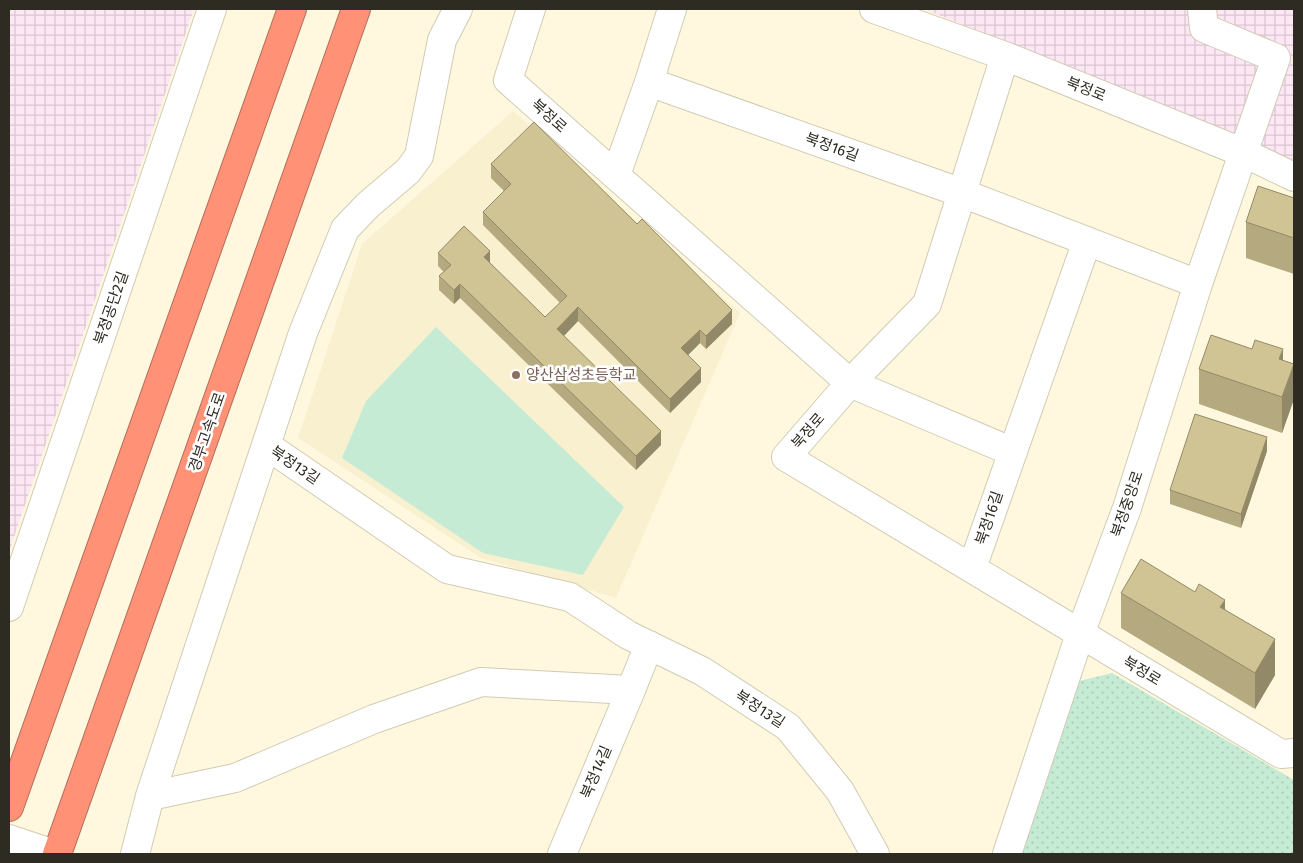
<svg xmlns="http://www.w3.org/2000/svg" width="1303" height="863" font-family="'Fira Sans','Noto Sans KR',sans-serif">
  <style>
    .built { fill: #f9f0cf }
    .industrial { fill: url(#industrial-grid) }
    .grass { fill: url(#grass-dots) }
    .garden { fill: #c5ebd5 }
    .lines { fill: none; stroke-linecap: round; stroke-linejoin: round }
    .minor-casing { stroke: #d1cbb3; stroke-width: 30 }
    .highway-casing { stroke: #b56e59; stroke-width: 30 }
    .minor { stroke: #fff; stroke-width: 28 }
    .highway { stroke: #fe9176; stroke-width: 28 }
    .wall { fill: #b4a97f }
    .shaded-wall { fill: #928968 }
    .building { fill: #d1c494; stroke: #928968 }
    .education-dot { fill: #8d6e63; stroke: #fff; stroke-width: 2 }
    .labels { text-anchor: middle; stroke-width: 5; stroke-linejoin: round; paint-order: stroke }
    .street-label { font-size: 15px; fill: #2e2c22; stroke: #fff }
    .education-label { font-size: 15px; fill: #785e54; stroke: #fff; text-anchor: start }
  </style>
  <defs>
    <pattern id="industrial-grid" width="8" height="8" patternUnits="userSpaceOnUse" patternTransform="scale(1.25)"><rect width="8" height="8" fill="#fde7f4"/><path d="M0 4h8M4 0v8" fill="none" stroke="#d9c6d1"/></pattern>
    <pattern id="grass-dots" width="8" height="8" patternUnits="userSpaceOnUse" patternTransform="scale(1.25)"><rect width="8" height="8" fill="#c5ebd5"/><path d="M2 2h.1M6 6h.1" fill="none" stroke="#aacab7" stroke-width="1.8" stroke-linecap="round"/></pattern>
  </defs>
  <rect width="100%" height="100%" fill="#fff8df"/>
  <!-- built -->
  <path class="built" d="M513,111L740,313L616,598L481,558L298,438L362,244Z"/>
  <!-- industrial -->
  <path class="industrial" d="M9,9H194L9,552Z
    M924,9H1294V160L1231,134Z"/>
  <!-- grass -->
  <path class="grass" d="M1112,673L1294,780V854H1020L1075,682Z"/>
  <!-- garden -->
  <path class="garden" d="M436,327L624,507L583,575L483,553L342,458L366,401Z"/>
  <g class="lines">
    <!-- minor casing -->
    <g class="minor-casing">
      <path id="minor" d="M531,9L508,80L850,383L786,457L1281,754L1294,753
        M874,9L1005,56L1244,153L1294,177
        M1005,56L927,304L850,383L1013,452
        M649,82L962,193L1198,284
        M616,175L649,82L672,9
        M266,445L303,333L345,229L368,205L408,171L419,156L442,40L458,9
        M972,568L1087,241
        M9,607L212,9
        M150,796L235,778L374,719L481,682L631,690L649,645
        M9,839L54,854
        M135,854L150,796L266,445L447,569L570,597L628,635L702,671L788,727L840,791L875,854
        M562,854L631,690
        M1007,854L1080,634L1127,508L1198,284L1276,58L1204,28L1202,9"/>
    </g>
    <!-- highway casing -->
    <g class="highway-casing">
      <path id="highway" d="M9,807L292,9
        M57,854L356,9"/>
    </g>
    <!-- minor -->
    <use href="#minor" class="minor"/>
    <!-- highway -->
    <use href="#highway" class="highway"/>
  </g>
  <!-- wall -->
  <path class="wall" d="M491,164L732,324L706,349L700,343L688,355L701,382L670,413L578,321L564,336L661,445L636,470L460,298L454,304L439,290V276L444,272L438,266V253L490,263L545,317L560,303L483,225V212L504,191L491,178Z
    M1294,198V274L1246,258V222Z
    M1283,360L1294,399L1282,433L1199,404V369Z
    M1267,451L1241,528L1170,504V490Z
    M1121,593L1225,609L1275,675L1255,709L1121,628Z"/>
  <!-- shaded-wall -->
  <path class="shaded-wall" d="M490,251V265L484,257Z
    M460,284V298L454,304V290Z
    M578,307V321L557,343V329Z
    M732,310V324L706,349V336Z
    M700,330V343L681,362V348Z
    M1283,349V385L1279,359Z
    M1294,364V399L1282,433V397Z
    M701,368V382L670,413V399Z
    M661,431V445L636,470V456Z
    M1267,437V451L1241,528V514Z
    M1225,600V635L1220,607Z
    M1275,639V675L1255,709V673Z"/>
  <!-- building -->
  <path class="building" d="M534,122L637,224L642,219L732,310L706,336L700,330L681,348L701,368L670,399L578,307L557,329L661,431L636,456L460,284L454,290L439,276L451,265L438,253L464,226L490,251L484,257L545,317L567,296L483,212L511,184L491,164Z
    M1258,186L1294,198V238L1246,222Z
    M1211,335L1252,349L1255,340L1283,349L1279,359L1294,364L1282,397L1199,369Z
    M1195,414L1267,437L1241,514L1170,490Z
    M1141,559L1195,592L1199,584L1225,600L1220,607L1275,639L1255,673L1121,593Z"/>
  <!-- markers -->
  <circle class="education-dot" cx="516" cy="375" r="5"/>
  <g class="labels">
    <!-- street labels -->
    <g class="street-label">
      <text transform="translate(1086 89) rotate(22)" y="5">북정로</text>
      <text transform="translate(549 116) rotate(42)" y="5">북정로</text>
      <text transform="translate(832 147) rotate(20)" y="5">북정16길</text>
      <text transform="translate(111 308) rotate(-71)" y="5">북정공단2길</text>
      <text transform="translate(808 431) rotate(-49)" y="5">북정로</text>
      <text transform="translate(207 432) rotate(-71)" y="5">경부고속도로</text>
      <text transform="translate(295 465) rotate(34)" y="5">북정13길</text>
      <text transform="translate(1127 504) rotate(-71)" y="5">북정중앙로</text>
      <text transform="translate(989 518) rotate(-71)" y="5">북정16길</text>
      <text transform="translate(1142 671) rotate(31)" y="5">북정로</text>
      <text transform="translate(760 709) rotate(33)" y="5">북정13길</text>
      <text transform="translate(596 772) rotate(-67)" y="5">북정14길</text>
    </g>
    <!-- education labels -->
    <g class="education-label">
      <text x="526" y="380">양산삼성초등학교</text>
    </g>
  </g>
  <!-- border -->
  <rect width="1303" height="863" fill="none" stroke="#2e2c22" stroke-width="20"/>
</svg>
